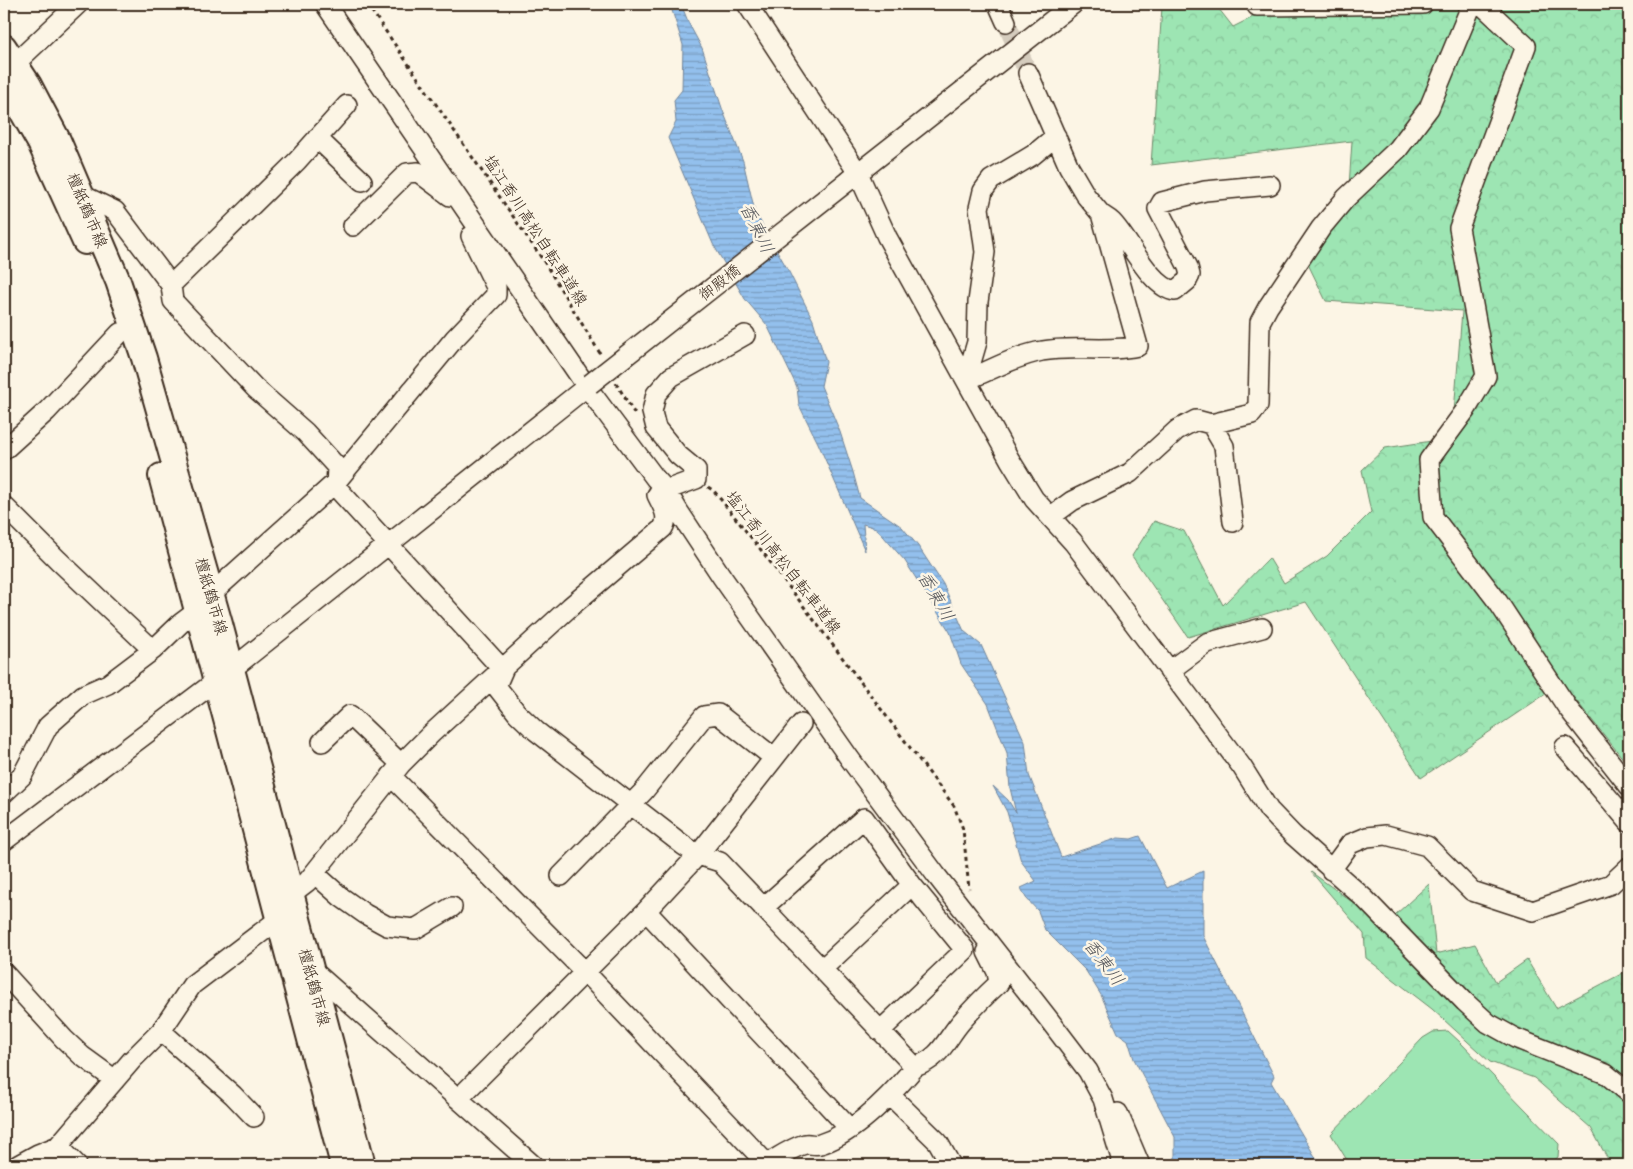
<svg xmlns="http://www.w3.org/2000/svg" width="1633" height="1169" font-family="Itim,'Klee One',sans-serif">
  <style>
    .forest { fill: url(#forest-crowns); stroke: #6c8868 }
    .pitch { fill: #9de5b3; stroke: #6c8868 }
    .water { fill: url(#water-rules); stroke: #70849a }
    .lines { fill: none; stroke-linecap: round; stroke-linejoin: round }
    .minor-tunnel { stroke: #d5ccbd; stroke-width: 19; stroke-dasharray: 19 9; stroke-linecap: butt }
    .minor-casing { stroke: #3b2a1e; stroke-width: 22 }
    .major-casing { stroke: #3b2a1e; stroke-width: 28 }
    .path { stroke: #3b2a1e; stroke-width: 3; stroke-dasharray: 4 4; stroke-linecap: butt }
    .minor { stroke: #fcf5e5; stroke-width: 19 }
    .major { stroke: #fcf5e5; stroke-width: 24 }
    .minor-bridge-casing { stroke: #3b2a1e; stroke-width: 22; stroke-linecap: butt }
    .minor-bridge { stroke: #fcf5e5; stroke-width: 19 }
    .labels { text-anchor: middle; stroke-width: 5; stroke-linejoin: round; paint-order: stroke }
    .street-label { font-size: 16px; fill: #3b2a1e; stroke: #fcf5e5 }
    .water-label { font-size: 18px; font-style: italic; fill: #55575c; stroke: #fcf5e5 }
  </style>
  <defs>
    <pattern id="forest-crowns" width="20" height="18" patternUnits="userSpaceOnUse" patternTransform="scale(1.25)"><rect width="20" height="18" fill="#9de5b3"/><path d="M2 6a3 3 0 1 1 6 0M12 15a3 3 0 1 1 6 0" fill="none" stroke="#88c59a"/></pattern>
    <pattern id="water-rules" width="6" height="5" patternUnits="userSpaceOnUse" patternTransform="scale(1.25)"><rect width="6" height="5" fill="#93c0ed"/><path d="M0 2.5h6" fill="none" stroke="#799cbf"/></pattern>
  </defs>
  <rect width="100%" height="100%" fill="#fcf5e5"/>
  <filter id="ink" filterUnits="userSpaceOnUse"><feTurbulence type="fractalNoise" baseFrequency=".02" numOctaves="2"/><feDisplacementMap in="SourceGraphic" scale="10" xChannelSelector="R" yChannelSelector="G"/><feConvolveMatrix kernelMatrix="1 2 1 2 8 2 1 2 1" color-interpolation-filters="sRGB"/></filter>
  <g filter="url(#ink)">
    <!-- forest -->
    <path class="forest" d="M1164,4H1215L1233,27L1263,12L1425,4H1629V766L1562,683L1421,778L1306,602L1188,637L1132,556L1154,521L1184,531L1223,605L1269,558L1284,583L1327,556L1371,512L1362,470L1385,448L1452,438L1462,311L1326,301L1307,262L1348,202L1352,141L1151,165L1162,7Z
      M1311,872L1384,925L1429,884L1436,954L1475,944L1496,982L1527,960L1556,1008L1629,970V1165H1611L1591,1128L1534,1078L1490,1062L1432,1009L1366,958L1364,934Z"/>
    <!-- pitch -->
    <path class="pitch" d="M1448,1031L1460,1042L1559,1144L1558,1157L1549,1165H1350L1331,1134L1423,1038L1433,1032Z"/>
    <!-- water -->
    <path class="water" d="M670,4H681L689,24L702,48L723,111L743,161L755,212L788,270L813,320L826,362L821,386L840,432L853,472L860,498L902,527L918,546L943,584L964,631L981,645L1025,742L1029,775L1061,857L1118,838L1131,839L1140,836L1167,888L1203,871V936L1274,1076L1271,1082L1320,1165H1177L1175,1159V1137L1134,1059L1128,1040L1118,1033L1101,995L1086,971L1045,930L1038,911L1026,898L1021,888L1036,881L1021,861L1007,812L993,786L1008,800L1016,813L1010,788L1007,753L988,704L961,664L950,632L905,561L876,528L863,524L865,551L818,443L799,405L797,387L767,325L745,299L713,244L668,138L676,122L674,100L682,90L683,45Z"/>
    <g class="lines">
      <!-- minor-tunnel -->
      <path class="minor-tunnel" d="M1006,22L1028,73"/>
      <!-- minor casing -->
      <g class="minor-casing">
        <path id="minor" d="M325,4L587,387L655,478L666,490L679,512L722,577L850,759L936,875L1047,1017L1088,1071L1103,1099L1121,1158L1120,1165
          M747,4L858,173L887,237L1010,460L1034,499L1073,542L1242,767L1269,810L1293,835L1365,899L1465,1002L1488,1023L1515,1038L1606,1074L1629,1093
          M998,4L1006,22
          M1257,4V6L1423,4
          M1481,4L1526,46L1459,228L1486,376L1465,411L1429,460L1433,517L1498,602L1567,707L1629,786
          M6,72L78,4
          M317,138L362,181
          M849,180L1073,4
          M82,195L115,211L171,285L173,301L255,388L305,432L337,467L336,487L503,670L496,686L517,713L536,731L683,845L698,855L720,862L915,1067C892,1094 855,1134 820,1144C815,1146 810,1143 805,1144C791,1148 779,1157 767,1164L586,973L391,776
          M1102,215C1105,217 1109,219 1112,222C1128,238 1151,288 1175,291L1187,281L1190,275L1188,267L1158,209L1162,202L1205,191L1270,185
          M353,226L407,173L418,172L450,196
          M171,285L297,161L347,105
          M963,374L970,366L977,342L978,302L985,252L979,208L983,191L991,180L1033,155L1056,136
          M966,380C990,371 1017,355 1042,351C1074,345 1106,353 1138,346L1101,214L1086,196L1069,167L1028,73
          M1211,424L1224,446L1233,522
          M4,450L47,411L120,333
          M666,490L696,479V470L678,455L656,428L652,412L656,394L671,377L745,335
          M4,506L58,560L153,650
          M1050,517L1072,501L1130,473L1177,430L1196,420L1211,424L1252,414L1258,405L1260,322L1268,307L1321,228L1346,198L1398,149L1429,108L1472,4
          M211,594L336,482L455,338L496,295V287L471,236
          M1169,671L1207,643L1262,628
          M322,742L350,715L401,764
          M1565,747L1629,822
          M4,793L22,776L48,726L83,695L108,684L153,650L181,623L197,611
          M4,841L232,669L590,384
          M1331,870L1350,844L1367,837L1386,835L1427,846L1472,891L1533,911L1611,884L1629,867
          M314,873L341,897L365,914L387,926L415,929L452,907
          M561,876L644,791L704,716L718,714L773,757
          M290,895L307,882L401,764L431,734L570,607L663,528C670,516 662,506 657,495
          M763,908L864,818L912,885L965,950L880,1031
          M646,911L850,1129
          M310,968L533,1165
          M822,969L912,885
          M4,973L64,1039L82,1056L115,1080
          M161,1031L233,1095L254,1117
          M915,1067C941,1058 945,1041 961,1022C973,1008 986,995 999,983L997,972L987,952
          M890,1095L938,1142L951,1165
          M458,1099L646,911L698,855L801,724
          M1118,1113L1140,1165
          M18,1165L38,1154L58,1146L77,1165
          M51,1165L58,1146L132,1060L161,1031L192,985L279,919"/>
      </g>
      <!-- major casing -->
      <g class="major-casing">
        <path id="major" d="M4,47L29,85L58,140L118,281L144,358L220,624L363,1165
          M4,80L40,143L85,242
          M161,476L227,723L343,1165"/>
      </g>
      <!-- path -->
      <path class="path" d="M367,4L543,260L601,355
        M616,383L636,416
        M708,487L714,491L765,555L954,806L963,829L969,889"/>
      <!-- minor -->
      <use href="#minor" class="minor"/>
      <!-- major -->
      <use href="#major" class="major"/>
      <!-- minor-bridge casing -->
      <g class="minor-bridge-casing">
        <path id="minor-bridge" d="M590,384L848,181"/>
      </g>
      <!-- minor-bridge -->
      <use href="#minor-bridge" class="minor-bridge"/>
    </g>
  </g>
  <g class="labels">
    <!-- street labels -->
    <g class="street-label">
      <text transform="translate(88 210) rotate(67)" y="6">檀紙鶴市線</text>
      <text transform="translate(536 230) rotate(57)" y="6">塩江香川高松自転車道線</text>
      <text transform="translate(719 282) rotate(-38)" y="6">御殿橋</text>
      <text transform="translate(784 562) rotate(52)" y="6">塩江香川高松自転車道線</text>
      <text transform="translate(212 596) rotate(74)" y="6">檀紙鶴市線</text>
      <text transform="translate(315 987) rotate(75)" y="6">檀紙鶴市線</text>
    </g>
    <!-- water labels -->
    <g class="water-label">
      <text transform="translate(757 228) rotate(64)" y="6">香東川</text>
      <text transform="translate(936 596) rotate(60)" y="6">香東川</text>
      <text transform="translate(1104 962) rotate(53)" y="6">香東川</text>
    </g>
  </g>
  <!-- margin -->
  <rect width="1633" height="1169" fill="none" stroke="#fcf5e5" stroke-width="20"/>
  <rect x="10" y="10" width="1613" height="1149" fill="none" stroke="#3b2a1e" stroke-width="2" filter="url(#ink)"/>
</svg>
